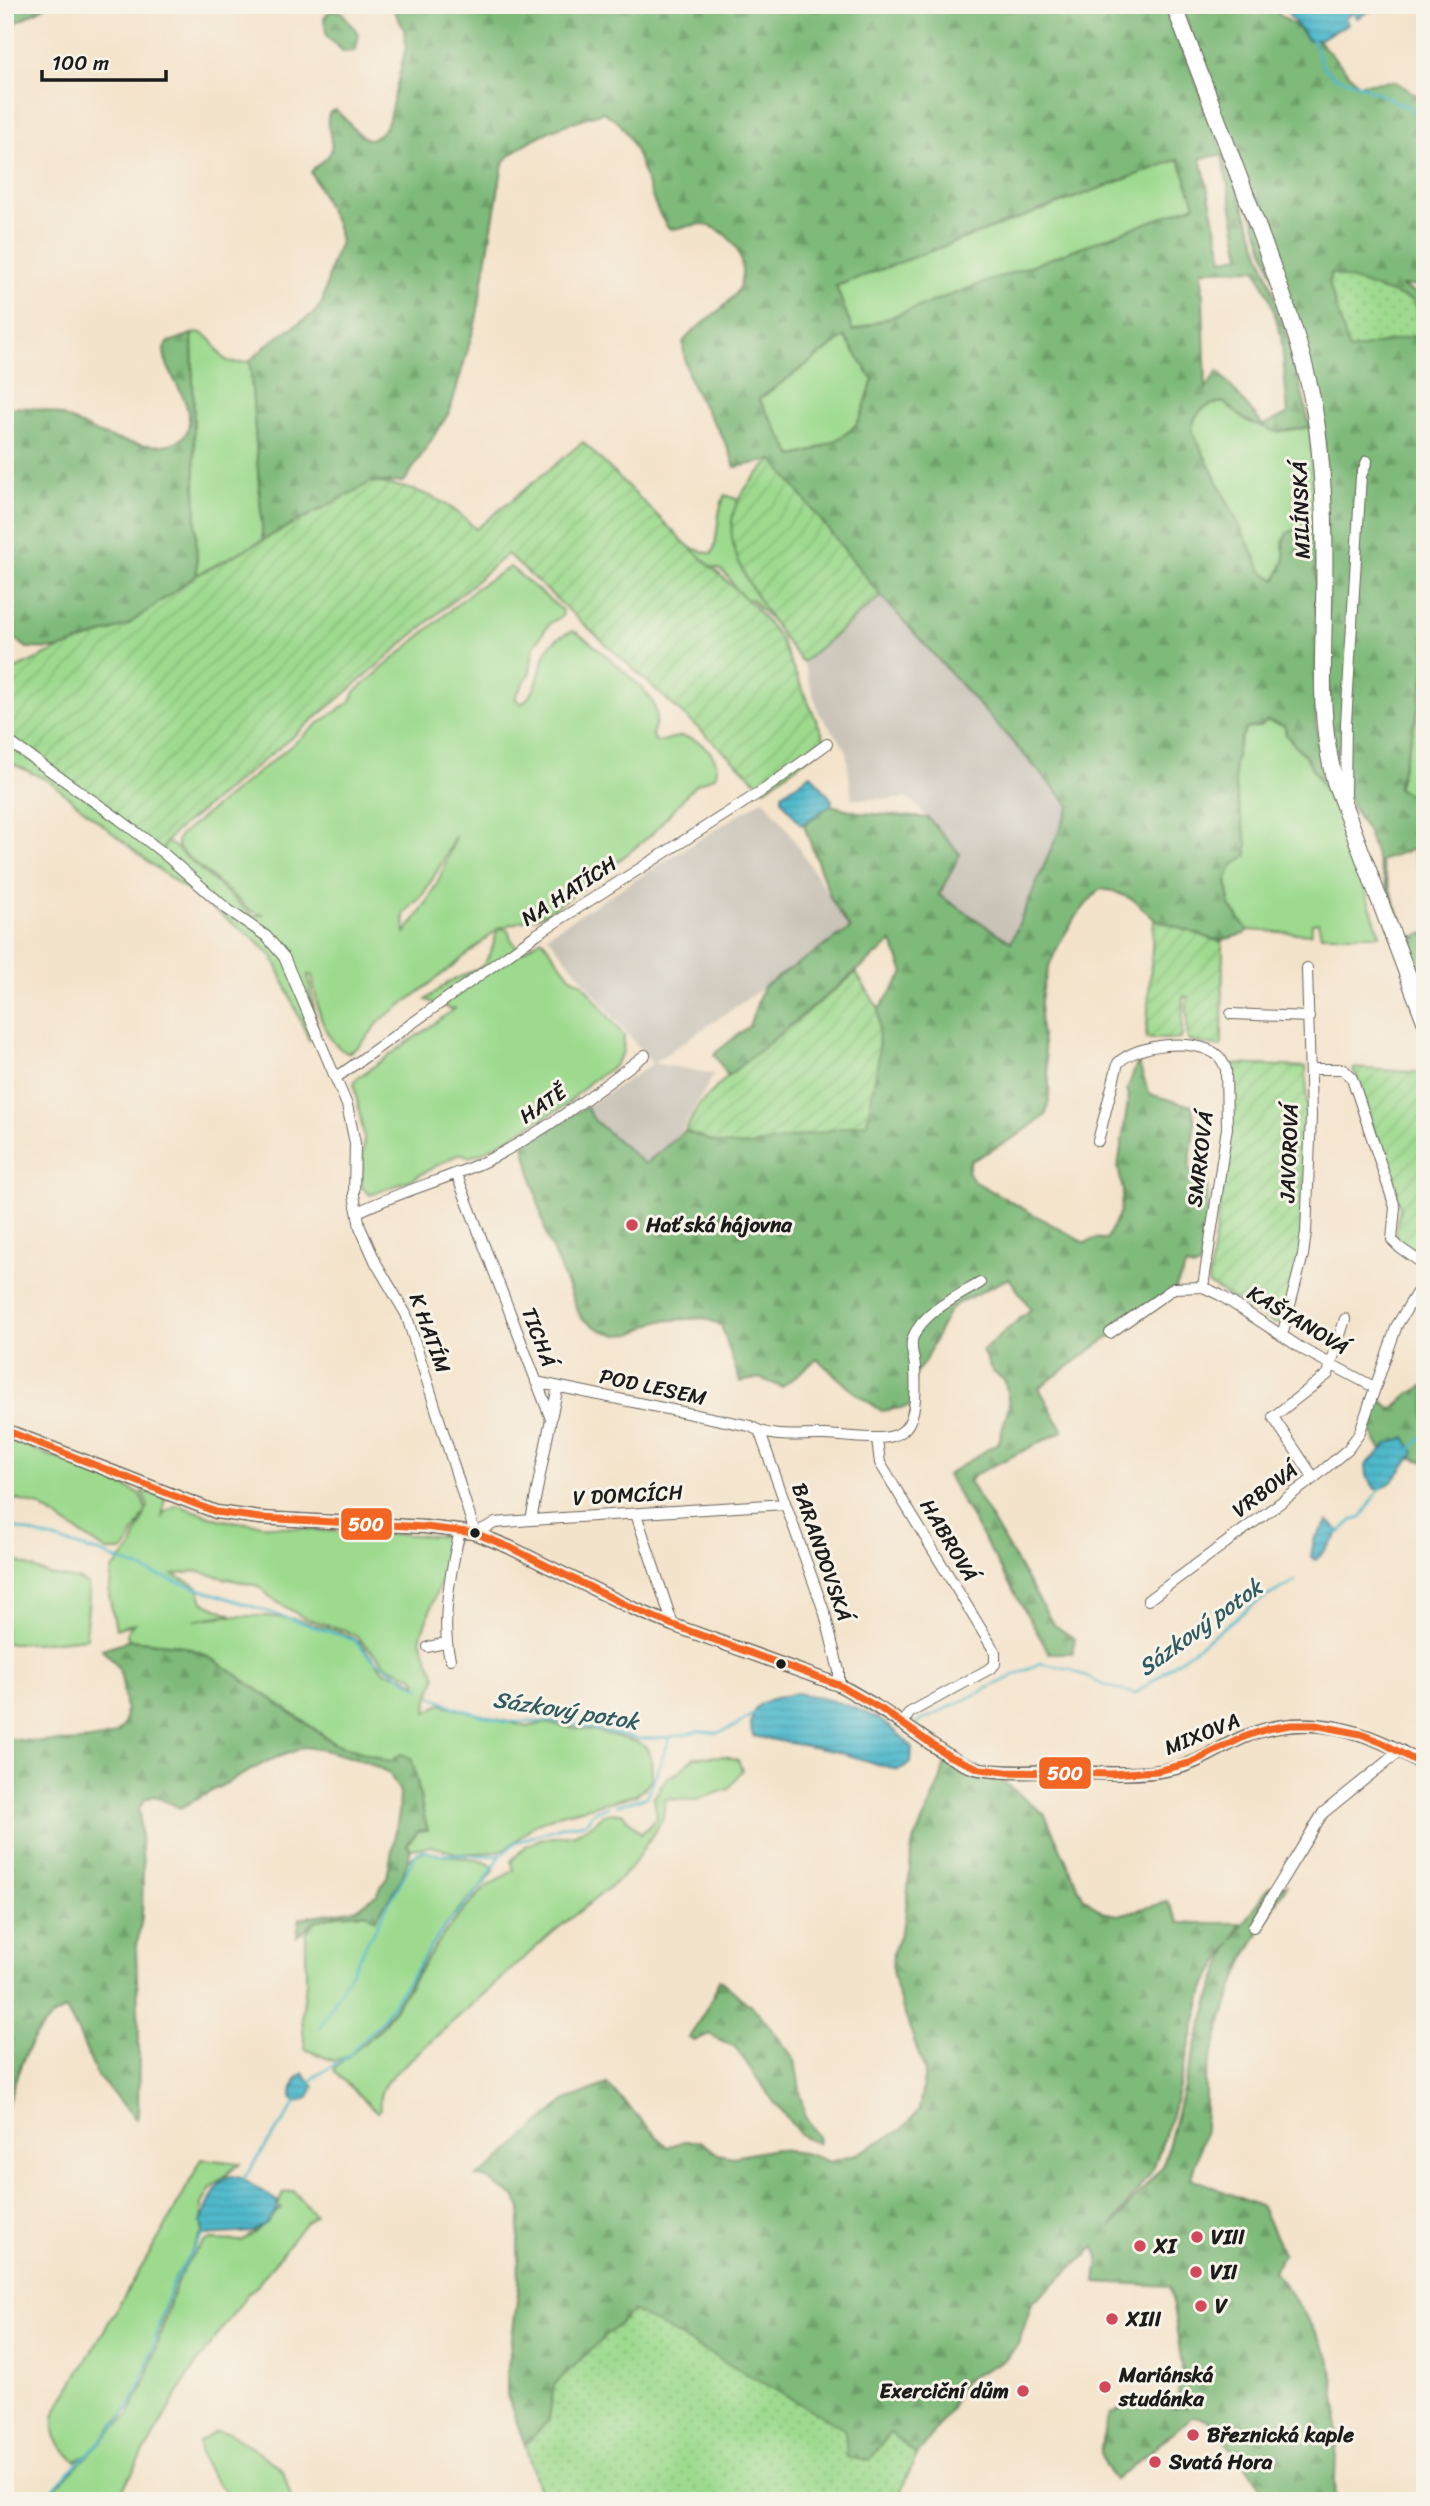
<svg xmlns="http://www.w3.org/2000/svg" width="1430" height="2506" font-family="Sriracha,sans-serif">
  <style>
    .industrial { fill: #c9c3b8 }
    .grass { fill: #9dda8e; stroke: #5c7b55; stroke-width: 2; fill-rule: evenodd }
    .forest { fill: url(#forest-firs); stroke: #4d6b4a; stroke-width: 2; fill-rule: evenodd }
    .park { fill: url(#park-dots); stroke: #5c7b55; stroke-width: 2 }
    .garden { fill: url(#garden-furrows); stroke: #5c7b55; stroke-width: 2 }
    .water { fill: url(#water-rules); stroke: #366a74; stroke-width: 2 }
    .lines { fill: none; stroke-linecap: round; stroke-linejoin: round }
    .stream { stroke: #4fb9cc; stroke-width: 2.5 }
    .minor-casing { stroke: #686259; stroke-width: 12 }
    .tertiary-casing { stroke: #686259; stroke-width: 15 }
    .primary-casing { stroke: #686259; stroke-width: 18 }
    .minor { stroke: #fff; stroke-width: 10 }
    .tertiary { stroke: #fff; stroke-width: 12 }
    .primary { stroke: #fff; stroke-width: 16 }
    .bus-1-casing { stroke: #f7f3e8; stroke-width: 12 }
    .bus-1 { stroke: #f26522; stroke-width: 7 }
    .poi-dot { fill: #d1495b; stroke: #f7f3e8; stroke-width: 2.5 }
    .bus-dot { fill: #1c1c1c; stroke: #f7f3e8; stroke-width: 2.5 }
    .labels { text-anchor: middle; stroke-width: 6; stroke-linejoin: round; paint-order: stroke }
    .street-label { font-size: 21px; fill: #1c1c1c; stroke: #f7f3e8 }
    .poi-label { font-size: 21px; font-weight: bold; fill: #1c1c1c; stroke: #f7f3e8; text-anchor: start }
    .water-label { font-size: 23px; font-style: italic; fill: #305b62; stroke: #f7f3e8 }
    .line-badge { stroke: #f7f3e8; stroke-width: 2.5 }
    .badge-label { font-size: 19px; text-anchor: middle; font-weight: bold; fill: #fff }
  </style>
  <defs>
    <pattern id="forest-firs" width="22" height="20" patternUnits="userSpaceOnUse" patternTransform="scale(1.75)"><rect width="22" height="20" fill="#7eba79"/><path d="M5 1l3.5 6h-7zM16 11l3.5 6h-7z" fill="#6c9f68"/></pattern>
    <pattern id="park-dots" width="8" height="8" patternUnits="userSpaceOnUse" patternTransform="scale(1.75)"><rect width="8" height="8" fill="#9dda8e"/><path d="M2 2h.1M6 6h.1" fill="none" stroke="#87ba7a" stroke-width="1.8" stroke-linecap="round"/></pattern>
    <pattern id="garden-furrows" width="10" height="10" patternUnits="userSpaceOnUse" patternTransform="scale(1.75)"><rect width="10" height="10" fill="#9dda8e"/><path d="M-1 1l2-2M0 10L10 0M9 11l2-2" fill="none" stroke="#87ba7a"/></pattern>
    <pattern id="water-rules" width="6" height="5" patternUnits="userSpaceOnUse" patternTransform="scale(1.75)"><rect width="6" height="5" fill="#4fb9cc"/><path d="M0 2.5h6" fill="none" stroke="#449eaf"/></pattern>
  </defs>
  <rect width="100%" height="100%" fill="#f7f3e8"/>
  <filter id="ink" filterUnits="userSpaceOnUse"><feTurbulence type="fractalNoise" baseFrequency=".0143" numOctaves="2"/><feDisplacementMap in="SourceGraphic" scale="14" xChannelSelector="R" yChannelSelector="G"/><feConvolveMatrix kernelMatrix="1 2 1 2 8 2 1 2 1" color-interpolation-filters="sRGB"/></filter>
  <filter id="wash" filterUnits="userSpaceOnUse"><feTurbulence type="fractalNoise" baseFrequency=".00686" numOctaves="4" result="noise"/><feDisplacementMap in="SourceGraphic" scale="28" xChannelSelector="R" yChannelSelector="G"/><feGaussianBlur stdDeviation="1.57" result="paint"/><feColorMatrix in="noise" values="0 0 0 0 0 0 0 0 0 0 0 0 0 0 0 0 0 1.4 0 .05"/><feComposite in="paint" operator="in"/></filter>
  <g filter="url(#wash)">
    <rect width="100%" height="100%" fill="#f4e3cb"/>
    <!-- industrial -->
    <path class="industrial" d="M881,596L1070,805L1011,942L939,895L960,854L910,799H852L846,749L819,713L803,662Z
      M764,799L783,823L850,929L653,1063L714,1074L677,1138L646,1164L594,1121L586,1107L652,1064L547,935Z"/>
    <!-- grass -->
    <path class="grass" d="M1179,159L1196,205L853,332L836,286Z
      M201,333C224,342 212,370 250,361L263,540L197,575L192,334Z
      M845,337L873,380C868,393 865,411 857,423C847,438 811,453 793,456L759,399Z
      M1223,402L1245,420L1276,432L1310,427L1316,530L1302,527L1283,542L1285,560L1276,580L1262,571L1192,431C1193,411 1205,405 1223,402Z
      M725,495L745,502L782,632L751,599L741,602C738,591 728,572 717,568C712,566 704,569 699,569L688,547L712,554C720,535 715,515 725,495Z
      M510,567L563,611L562,616L550,623L534,646L530,672L515,698L521,704C552,681 529,645 573,631C585,635 648,691 652,701C658,713 657,722 652,734L656,742C666,742 674,735 684,737C702,740 723,758 715,776L695,785L651,835L597,878L545,914L499,928L508,930L511,939L521,952L542,939L570,976L582,983L624,1036L623,1052L613,1067L590,1082L565,1106L483,1152L470,1157L460,1153L412,1179L370,1195L361,1186L364,1137L354,1084L356,1079L456,1008L451,1009L426,1000L447,983L483,966L491,952L498,929C462,959 425,989 386,1016C371,1027 366,1046 347,1053C321,1040 316,1001 312,975H308L318,1034L309,1040L273,957L254,939L147,861L49,781L5,760V729L125,815L175,847L253,916L262,915L264,914H258L250,910L179,849L177,842L179,836L318,724L351,701L355,692L476,588ZM455,836C445,871 429,904 405,933L404,913L422,896L443,861Z
      M1425,671V794L1417,798L1397,789L1416,719Z
      M1267,721L1285,726L1286,735L1306,757L1340,818L1380,935H1321L1318,922L1312,923L1311,934L1248,930L1230,906L1227,879L1232,866L1247,855V843C1239,806 1224,763 1246,729L1260,726Z
      M5,1438L107,1478L140,1494L146,1510L148,1507L142,1491L165,1497L162,1519L165,1512L177,1505L222,1520L262,1525L326,1531L456,1537L420,1639L436,1677L428,1699L427,1712L441,1704L527,1727L545,1723L596,1731L637,1742L646,1747L651,1758L652,1777L647,1786L636,1795L554,1816L534,1825L507,1848L496,1852L459,1854L431,1846L411,1849L407,1845L418,1831L428,1830C420,1806 419,1781 410,1758L390,1762L335,1743L224,1666L199,1652L178,1645L130,1640L127,1637V1631L134,1623L116,1629L109,1595L112,1570L131,1549L146,1511L126,1548L122,1551H107L39,1506L5,1496ZM195,1571L258,1586L274,1600L304,1618L345,1630L357,1637L388,1667L414,1677L417,1684L403,1676L385,1672L359,1642L342,1632L295,1619L266,1616H226L195,1620L230,1614L203,1602L198,1587L174,1575Z
      M5,1556L49,1575L80,1580L88,1585C92,1603 83,1620 87,1638L36,1643H5Z
      M726,1756L738,1760L742,1770L729,1789L696,1800L665,1799L663,1819L632,1866L621,1878L552,1933L393,2075C382,2086 378,2094 380,2109L377,2112L335,2072L334,2068L381,2029L443,1935L463,1911L485,1888L514,1870L511,1861L526,1846L540,1839L575,1834L593,1824L603,1814L622,1813L641,1834L657,1818L654,1797L667,1778L679,1772L694,1757Z
      M422,1851L482,1861L489,1864L495,1869C485,1887 468,1898 455,1914C447,1925 437,1937 430,1949C409,1983 375,2052 333,2061L305,2049L302,2016L306,1983V1933L315,1921L338,1915L366,1913L375,1919L402,1878L405,1862Z
      M202,2159L240,2163L211,2188L202,2204L203,2232L175,2278L142,2383L130,2406L91,2452L76,2461C59,2448 50,2434 55,2413L163,2231Z
      M293,2191L315,2215L305,2223L256,2287L249,2292L189,2374L116,2501H48L51,2492L129,2414L146,2380L176,2284C183,2267 193,2251 208,2240L241,2241L255,2233L281,2208L278,2204L283,2193Z
      M215,2432L230,2433L278,2466L283,2471L292,2501H234C219,2485 198,2465 199,2442Z"/>
    <!-- forest -->
    <path class="forest" d="M5,5H48L5,29Z
      M391,5H1166C1219,144 1279,282 1310,427L1276,432L1245,420L1223,402C1205,405 1193,412 1192,431L1262,571L1276,580L1285,560L1283,542L1287,533L1302,527L1316,530V725L1320,751L1340,818L1306,757L1286,735L1285,726L1267,721L1260,726L1246,729C1224,763 1239,806 1247,843V855L1232,866L1227,879L1230,906L1248,930L1245,934L1218,941L1154,919L1134,900L1113,891L1100,889C1064,926 1035,976 1041,1030C1045,1059 1054,1086 1046,1115L1017,1136L971,1161L968,1171L974,1181L1085,1243L1097,1238L1106,1240L1120,1212L1123,1191L1118,1167L1129,1095L1127,1090L1138,1061L1149,1094L1192,1106L1195,1122L1189,1169L1207,1178L1208,1224L1200,1266L1194,1268L1186,1266L1175,1289L1039,1388L1063,1431L976,1474L969,1481L1053,1624L1075,1639L1073,1653H1049L947,1475L999,1442L1009,1405L1005,1381L993,1372L982,1351L1031,1309L1009,1278L958,1303L948,1312L924,1363L915,1373L913,1406L882,1411L855,1393L817,1359L782,1387L760,1378L740,1382L721,1325L704,1318L658,1321L632,1334L617,1335L601,1330L581,1318L547,1238L524,1145L586,1107L595,1121L645,1164L685,1131L719,1144L878,1061L879,1009L904,973L892,942L728,1076L714,1054L749,1026L763,987L850,929L831,899L804,825L831,805L862,813L928,818L960,854L939,895L1011,942L1070,806L881,596L773,460L735,467C721,418 685,401 683,342C704,314 753,303 740,257C736,243 724,231 710,226C695,220 682,232 668,228C646,197 644,156 621,125C617,120 609,116 603,112C569,123 527,135 503,163L476,321L450,411L404,482H372L263,540L250,361L270,342L314,313L322,303L332,263L340,243L337,226L311,172C316,164 327,161 331,151C335,138 323,125 330,112L335,110C354,122 366,161 388,122L406,47L404,29ZM1222,155L1241,256L1223,259L1201,158ZM1179,159L1195,205L853,331L836,286ZM1256,269L1269,296L1281,335L1288,414L1263,425L1218,371L1206,389L1202,270ZM845,337L873,380C868,393 865,411 857,423C847,438 811,453 793,456L759,399Z
      M1181,5H1265L1296,26L1308,40H1318L1358,84L1394,81L1425,100V286H1400L1425,297V671L1416,719L1397,788L1417,798L1425,794V885L1412,849L1380,861L1408,939L1425,933V982L1421,979L1409,952L1368,833L1352,807L1342,780L1330,724L1324,425Z
      M333,10L343,12C350,30 366,28 354,51L344,52L327,37L324,19L328,13Z
      M192,334L197,575L128,625L59,649L27,648L5,631V408C20,407 40,408 54,413C71,418 86,429 103,435C125,443 191,460 189,419C188,393 164,373 164,348L169,342Z
      M1425,1385V1462L1381,1449C1367,1428 1366,1418 1375,1394L1392,1410L1408,1395Z
      M130,1640L178,1645L199,1652L224,1666L334,1743L390,1762L401,1754L411,1758C419,1781 420,1806 428,1830L418,1831L407,1845L411,1849L402,1878L375,1920L366,1913L337,1915L315,1921L297,1936L300,1918L357,1909L377,1894L387,1877L399,1813L400,1792L389,1773L367,1762L324,1750L305,1747L268,1761L180,1808L154,1796L145,1799L139,1809L143,1866L142,1917L136,1951L139,2038L138,2115L136,2119L97,2076L79,2034L66,2009C29,2025 18,2074 5,2110V1738C26,1742 109,1747 122,1728C128,1720 125,1705 124,1696C121,1669 121,1668 102,1649Z
      M947,1756L996,1776L1045,1815L1083,1897L1102,1912L1118,1915L1168,1902L1180,1923H1241L1233,1939L1269,1887L1287,1885L1245,1957L1226,2009L1205,2079V2130L1191,2178L1262,2207L1283,2253L1274,2271L1302,2310L1330,2357L1338,2409L1334,2501H1264L1257,2480L1207,2419L1193,2416L1115,2480C1093,2454 1101,2444 1110,2414C1140,2400 1145,2402 1176,2409L1182,2365L1170,2286L1096,2282L1099,2257L1095,2247L1032,2303L1018,2345L1006,2359L964,2381L950,2410L917,2455L890,2433L870,2460L847,2457L554,2385L549,2420L525,2445L507,2395V2374L519,2286L518,2243L521,2209L516,2198L487,2179L476,2176L496,2163L566,2100L607,2084L667,2147L685,2141H700L718,2154L733,2157L775,2149L808,2154L830,2162L855,2155L903,2129L919,2110L925,2072L896,1989L892,1970L893,1952L905,1920L912,1846L940,1781ZM1231,1942L1215,1983L1186,2079L1163,2166L1111,2227L1153,2169L1171,2118L1204,1989Z
      M719,1979L760,2014L795,2060L804,2114L819,2139L818,2144L800,2134L774,2102L735,2047L709,2034L694,2041L689,2038L713,1997Z"/>
    <!-- park -->
    <path class="park" d="M1331,273L1412,300L1416,306L1418,335L1349,350L1329,283Z
      M633,2311L845,2429L847,2457L870,2460L890,2433L917,2455L896,2501H542L525,2445L549,2420L554,2385Z"/>
    <!-- garden -->
    <path class="garden" d="M583,442L684,542L753,605L779,637L827,744L765,789L507,554L334,703L175,832L166,842L162,852L5,739V670L11,671L59,649L128,625L197,575L372,482C416,487 445,497 476,529Z
      M773,460L881,596L803,662C785,643 773,622 759,600C723,542 717,507 773,460Z
      M1154,919L1223,943L1222,1044L1220,1047L1189,1041L1187,1037V996L1183,997L1182,1036L1180,1039H1146Z
      M856,973L879,1009L878,1061L867,1123L750,1146L720,1144L685,1131L698,1106L728,1076Z
      M1231,1064L1306,1067L1307,1115L1301,1253L1283,1321L1279,1324H1275L1208,1284L1231,1127Z
      M1353,1068L1425,1073V1256L1413,1248L1412,1251L1398,1241L1395,1235L1400,1207Z"/>
    <!-- water -->
    <path class="water" d="M1282,5H1381L1357,18L1354,13L1345,18L1348,24L1318,40H1308Z
      M811,774L832,800L831,805L801,825L782,800V794Z
      M1405,1437L1414,1453C1404,1465 1392,1490 1375,1489L1367,1476L1366,1465L1388,1444Z
      M1328,1521L1341,1532L1316,1560L1311,1556L1314,1540Z
      M796,1693C839,1700 884,1713 912,1748L911,1762L904,1768L897,1770L838,1752L753,1736C749,1726 751,1707 764,1702C773,1697 786,1697 796,1693Z
      M303,2073L314,2086C312,2094 305,2101 297,2102L292,2097C292,2088 294,2079 303,2073Z
      M230,2176L241,2178L277,2201V2210L267,2223L253,2232L204,2235L201,2223L202,2219C209,2206 216,2180 230,2176Z"/>
    <g class="lines">
      <!-- stream -->
      <path class="stream" d="M1312,39L1322,65L1333,76L1358,84L1406,106L1425,119
        M1409,1451L1425,1434
        M5,1525L101,1553L151,1573L354,1640L373,1659L421,1689
        M1339,1533L1353,1520L1361,1518L1381,1487
        M431,1696L454,1707L505,1722H564L639,1739L671,1737L698,1731L717,1733L734,1727L754,1713
        M917,1723L1040,1663L1070,1669L1103,1685L1135,1694L1257,1602L1295,1581
        M616,1805L647,1797L670,1738
        M319,2029L417,1853L422,1850L435,1854L500,1856
        M309,2084L315,2077L349,2055L379,2024L443,1929L482,1886L500,1856L516,1842L564,1826L586,1823L594,1811L608,1807
        M241,2182L297,2101
        M43,2501C69,2466 108,2442 130,2405C152,2370 156,2326 171,2288C180,2268 192,2251 205,2233"/>
    </g>
  </g>
  <g filter="url(#ink)">
    <g class="lines">
      <!-- minor casing -->
      <g class="minor-casing">
        <path id="minor" d="M5,739L119,819L162,852L227,909L266,936L284,957L347,1105L355,1143L354,1195L360,1227L376,1263L406,1314L475,1533L495,1523L531,1520L785,1504
          M1345,795L1346,723L1361,476L1367,461
          M1231,1014L1309,1017
          M1311,1069H1343L1352,1078L1395,1207L1392,1240L1400,1248L1425,1265
          M337,1077L537,934L765,789L827,744
          M1098,1141L1118,1063C1136,1044 1195,1037 1217,1055C1221,1058 1224,1064 1226,1069L1227,1128L1203,1287
          M456,1173L551,1419L531,1520
          M358,1212C400,1191 446,1180 488,1160C544,1132 595,1093 645,1055
          M1110,1333L1174,1288L1203,1287L1220,1295L1304,1350L1374,1387
          M1282,1336L1303,1255L1306,1232L1311,1117L1307,968
          M536,1382L750,1426C772,1440 799,1434 824,1435C889,1438 920,1454 915,1369C915,1359 909,1347 913,1337C924,1311 957,1297 980,1283
          M551,1418L558,1387
          M760,1433L825,1614L839,1671V1685
          M877,1439L880,1463L995,1652V1664L991,1668L909,1713L903,1725
          M1314,1478L1273,1417L1328,1374L1345,1319
          M636,1514L673,1625
          M1148,1600L1314,1478L1348,1449L1359,1434L1397,1325L1425,1279
          M428,1647L445,1643
          M450,1659C440,1622 451,1568 460,1531
          M1253,1927L1323,1813L1401,1750"/>
      </g>
      <!-- tertiary casing -->
      <g class="tertiary-casing">
        <path id="tertiary" d="M5,1430L216,1512L260,1518L425,1527L475,1533L509,1547L630,1607L673,1625L839,1685C868,1700 894,1718 920,1736C939,1749 958,1765 980,1769C1002,1774 1027,1771 1049,1772C1086,1772 1136,1777 1171,1769C1198,1764 1220,1747 1244,1737C1306,1710 1372,1731 1425,1766"/>
      </g>
      <!-- primary casing -->
      <g class="primary-casing">
        <path id="primary" d="M1174,5C1201,75 1226,144 1253,214C1278,283 1307,354 1317,427C1325,486 1325,548 1324,608C1323,669 1319,722 1335,782L1425,1021"/>
      </g>
      <!-- minor -->
      <use href="#minor" class="minor"/>
      <!-- tertiary -->
      <use href="#tertiary" class="tertiary"/>
      <!-- primary -->
      <use href="#primary" class="primary"/>
      <!-- bus-1 casing -->
      <g class="bus-1-casing">
        <path id="bus-1" d="M5,1430L216,1512L260,1518L425,1527L475,1533L509,1547L630,1607L673,1625L839,1685L881,1709L949,1756L980,1769L1006,1772L1111,1774L1157,1771L1190,1763L1244,1737L1267,1729L1291,1725H1315L1361,1734L1383,1743L1425,1766"/>
      </g>
      <!-- bus-1 -->
      <use href="#bus-1" class="bus-1"/>
    </g>
  </g>
  <!-- markers -->
  <g class="poi-dot">
    <circle cx="632" cy="1225" r="7"/>
    <circle cx="1197" cy="2237" r="7"/>
    <circle cx="1140" cy="2246" r="7"/>
    <circle cx="1196" cy="2272" r="7"/>
    <circle cx="1201" cy="2306" r="7"/>
    <circle cx="1112" cy="2319" r="7"/>
    <circle cx="1105" cy="2387" r="7"/>
    <circle cx="1023" cy="2391" r="7"/>
    <circle cx="1193" cy="2435" r="7"/>
    <circle cx="1155" cy="2462" r="7"/>
  </g>
  <g class="bus-dot">
    <circle cx="475" cy="1533" r="6"/>
    <circle cx="781" cy="1664" r="6"/>
  </g>
  <g class="labels">
    <!-- street labels -->
    <g class="street-label">
      <text transform="translate(1301 510) rotate(-92)" y="7">MILÍNSKÁ</text>
      <text transform="translate(569 891) rotate(-33)" y="7">NA HATÍCH</text>
      <text transform="translate(543 1104) rotate(-34)" y="7">HATĚ</text>
      <text transform="translate(1289 1153) rotate(-88)" y="7">JAVOROVÁ</text>
      <text transform="translate(1200 1159) rotate(-83)" y="7">SMRKOVÁ</text>
      <text transform="translate(1298 1320) rotate(31)" y="7">KAŠTANOVÁ</text>
      <text transform="translate(430 1333) rotate(70)" y="7">K HATÍM</text>
      <text transform="translate(539 1337) rotate(69)" y="7">TICHÁ</text>
      <text transform="translate(653 1387) rotate(12)" y="7">POD LESEM</text>
      <text transform="translate(1265 1490) rotate(-37)" y="7">VRBOVÁ</text>
      <text transform="translate(628 1495) rotate(-3)" y="7">V DOMCÍCH</text>
      <text transform="translate(949 1540) rotate(59)" y="7">HABROVÁ</text>
      <text transform="translate(822 1552) rotate(71)" y="7">BARANDOVSKÁ</text>
      <text transform="translate(1202 1734) rotate(-22)" y="7">MIXOVA</text>
    </g>
    <!-- poi labels -->
    <g class="poi-label">
      <text x="646" y="1232">Haťská hájovna</text>
      <text x="1211" y="2244">VIII</text>
      <text x="1154" y="2253">XI</text>
      <text x="1210" y="2279">VII</text>
      <text x="1215" y="2313">V</text>
      <text x="1126" y="2326">XIII</text>
      <text x="1119" y="2382">Mariánská<tspan x="1119" dy="24">studánka</tspan></text>
      <text x="1009" y="2398" text-anchor="end">Exerciční dům</text>
      <text x="1207" y="2442">Březnická kaple</text>
      <text x="1169" y="2469">Svatá Hora</text>
    </g>
    <!-- water labels -->
    <g class="water-label">
      <text transform="translate(1200 1627) rotate(-36)" y="8">Sázkový potok</text>
      <text transform="translate(566 1710) rotate(9)" y="8">Sázkový potok</text>
    </g>
  </g>
  <g class="line-badge">
    <rect x="340" y="1507" width="53" height="34" rx="7" fill="#f26522"/>
    <rect x="1038" y="1756" width="54" height="34" rx="7" fill="#f26522"/>
  </g>
  <g class="badge-label">
    <text x="366" y="1531">500</text>
    <text x="1065" y="1780">500</text>
  </g>
  <!-- margin -->
  <rect width="1430" height="2506" fill="none" stroke="#f7f3e8" stroke-width="28"/>
  <!-- scale -->
  <path d="M42 70v10h124v-10" fill="none" stroke="#1c1c1c" stroke-width="3.5"/>
  <text x="52" y="70" font-size="21" fill="#1c1c1c" stroke="#f7f3e8" stroke-width="5" paint-order="stroke">100 m</text>
</svg>
